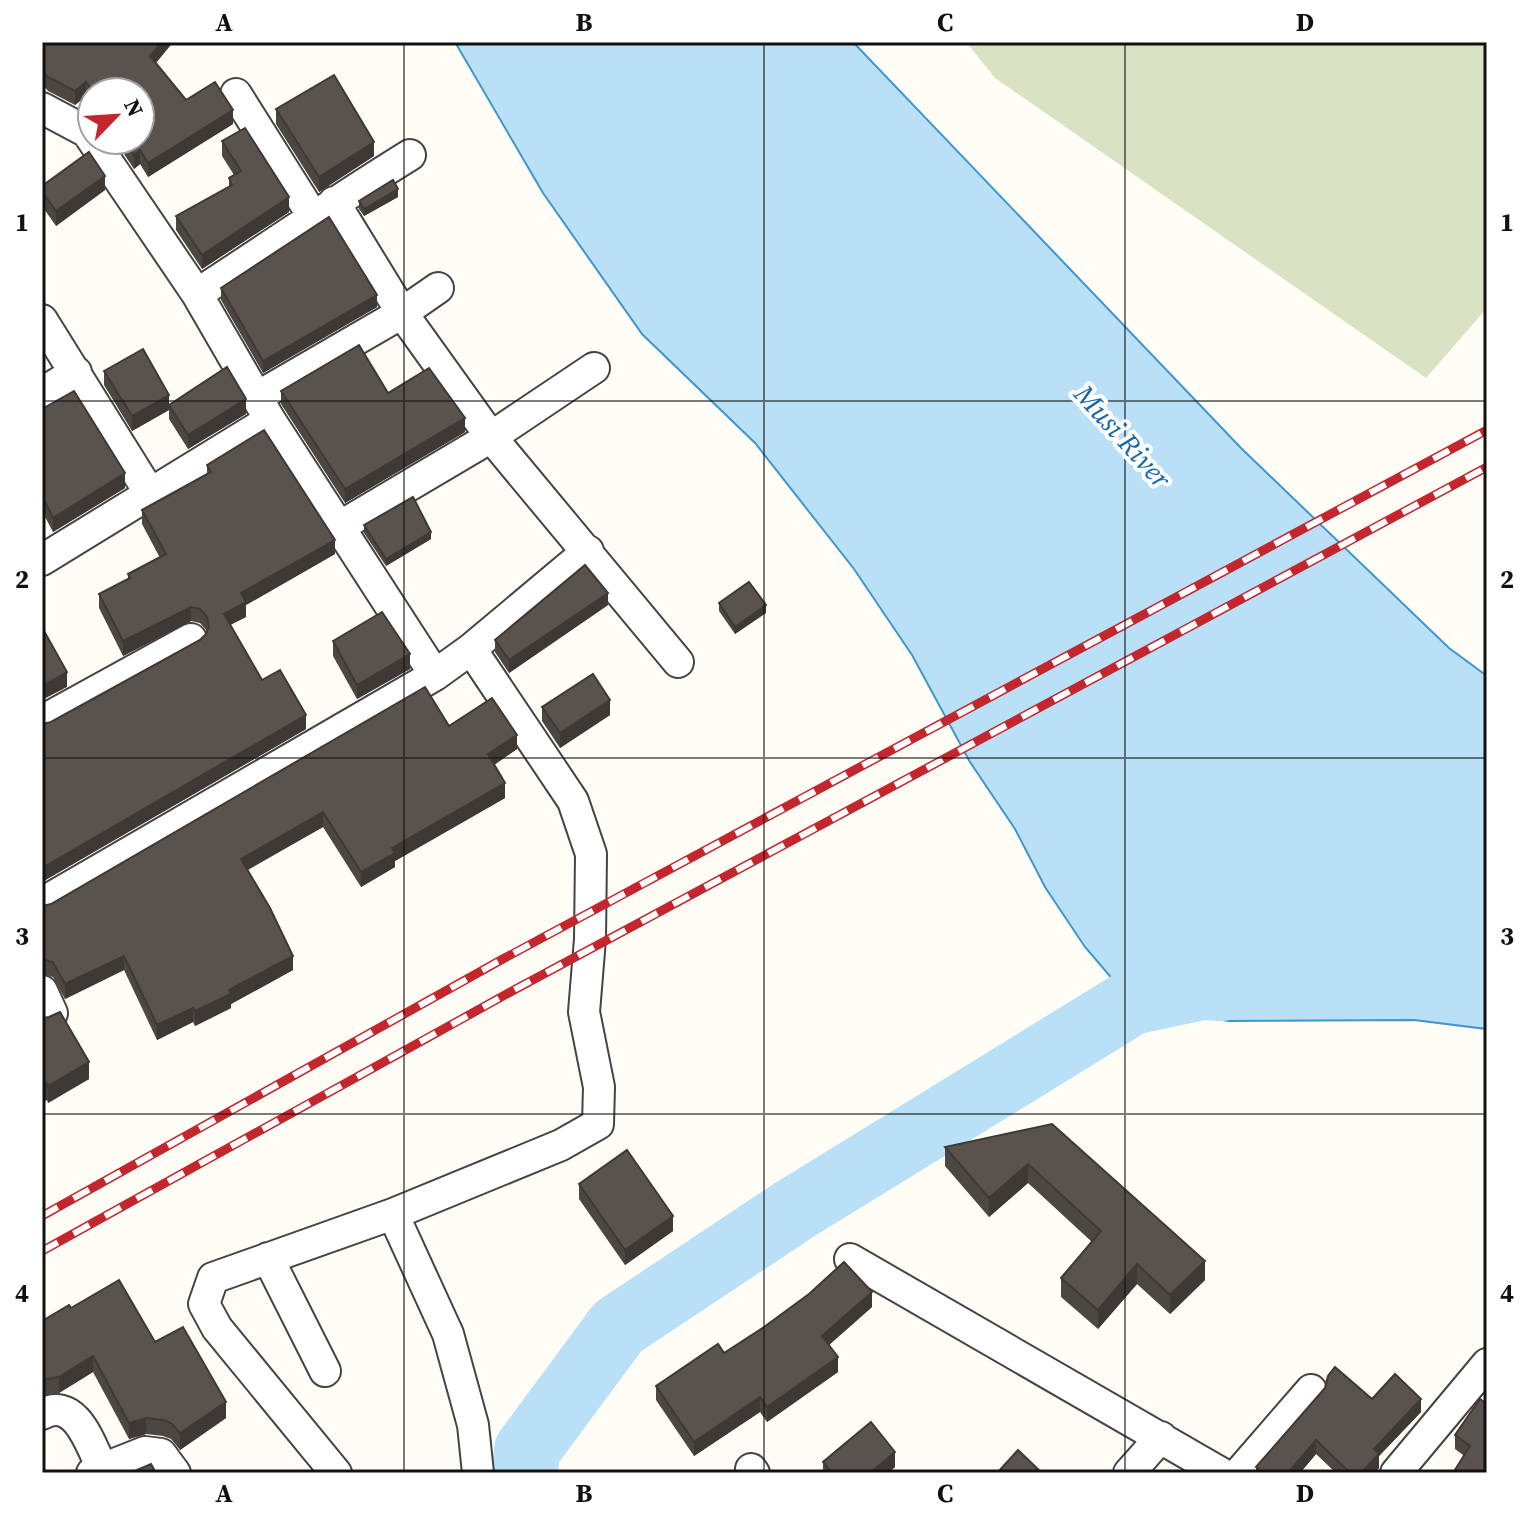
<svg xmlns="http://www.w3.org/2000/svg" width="1529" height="1515" font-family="'Source Serif 4',serif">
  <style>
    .cemetery { fill: #d9e3c4 }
    .water { fill: #b9e0f7; stroke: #3f96cf; stroke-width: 2 }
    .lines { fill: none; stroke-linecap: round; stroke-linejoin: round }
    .river { stroke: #b9e0f7; stroke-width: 66 }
    .street-casing { stroke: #444; stroke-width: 34 }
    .street { stroke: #fff; stroke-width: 30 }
    .rail-casing { stroke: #c4262e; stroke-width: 9 }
    .rail { stroke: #fff; stroke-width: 6; stroke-dasharray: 18; stroke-linecap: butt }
    .wall { fill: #4d4742 }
    .shaded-wall { fill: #3f3936 }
    .building { fill: #5a524d; stroke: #3f3936; stroke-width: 2 }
    .grid { fill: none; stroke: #111; stroke-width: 2; stroke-opacity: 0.55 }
    .labels { text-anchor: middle; stroke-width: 8; stroke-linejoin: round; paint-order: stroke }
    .water-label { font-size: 28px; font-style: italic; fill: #1768a6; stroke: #fff }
    .neatline { fill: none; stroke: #111; stroke-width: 3 }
    .grid-label { font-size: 26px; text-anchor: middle; font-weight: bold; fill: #111 }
  </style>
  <rect width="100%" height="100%" fill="#fffdf5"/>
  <!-- cemetery -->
  <path class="cemetery" d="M966,42H1487V308L1426,378L995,78Z"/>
  <!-- water -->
  <path class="water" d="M455,42H853L1241,448L1449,648L1487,676V1029L1414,1020L1228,1021L1132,1002L1085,947L1045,887L1015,829L970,762L912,655L854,569L755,443L642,334L543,193Z"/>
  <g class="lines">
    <!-- river -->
    <path class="river" d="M525,1473L527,1450L618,1327L794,1210L1132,1002L1202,987L1222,988"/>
    <!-- street casing -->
    <g class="street-casing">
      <path id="street" d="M236,94L314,218
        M42,108L87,132L197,294L270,420L435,675
        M334,202L402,313L491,437L678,662
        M197,294C268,248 337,200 410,155
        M42,320L151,495
        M42,393L76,372
        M257,397L402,313L438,288
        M339,527L491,437L594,368
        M42,560L270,420
        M42,721L191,639
        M42,903L435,675L471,649L588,551
        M42,991L52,1013L42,1018
        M393,1214L448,1334L473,1425L478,1473
        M268,1258L325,1371
        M850,1259L1221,1473
        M42,1414C76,1396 90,1444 102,1468
        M751,1469L754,1473
        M92,1473L145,1452L161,1454L175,1473
        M336,1473L217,1328L204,1304L213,1278L393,1214L561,1145L598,1124L599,1087L584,1012L590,939L591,854L573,801L471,649
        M1129,1473L1161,1437
        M1239,1473L1311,1390
        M1396,1473L1487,1364"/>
    </g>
    <!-- street -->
    <use href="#street" class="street"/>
    <!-- rail casing -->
    <g class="rail-casing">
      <path id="rail" d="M42,1216L501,960L1487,430
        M42,1251L514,990L1487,467"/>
    </g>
    <!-- rail -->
    <use href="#rail" class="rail"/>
  </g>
  <!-- wall -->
  <path class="wall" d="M42,42H173L156,63L186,100L233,124L148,177L140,164L134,169L118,145L117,140H140L92,92V105L86,96L75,105L48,91L42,84Z
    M276,109L374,156L319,192L276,124Z
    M222,141L289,212L202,269L176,230V216L229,187V178L234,175L222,156Z
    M42,186L105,190L56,226L42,206Z
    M398,197L364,216L359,209V201Z
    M1487,220V241L1484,237V222Z
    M221,288L377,307L263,373L221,300Z
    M104,371L169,405L246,414L188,449L169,419V410L132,431L104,385Z
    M281,391L388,393L465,432L345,503L281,404Z
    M42,409L125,488L53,532L42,511Z
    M207,465L335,554L246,605V617L230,625L262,680L306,729L42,882V724L51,722L200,640L206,634L207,631L200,623L191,621L123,656L99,608V594L128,579V574L160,558L142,524V510L207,474Z
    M364,525L431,539L386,566L364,533Z
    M719,603L766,613L735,634L719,611Z
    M608,605L509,673L495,652V640Z
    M333,641L410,669L357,699L333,656Z
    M542,707L610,715L560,748L542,721Z
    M449,726L517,749L494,765L505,798L395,861V867L361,887L323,827L248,870L293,970L231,1004V1008L195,1026L193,1022L157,1040L124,970L65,999L53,977L42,974V906L51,904Z
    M42,1018L89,1079L48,1103L47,1100L42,1102Z
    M1052,1124L1205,1280L1170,1314L1137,1284L1098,1329L1061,1297V1278L1092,1242L1028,1183L989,1217L945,1166V1147Z
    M579,1184L673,1231L625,1265L579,1199Z
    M872,1307L829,1345L838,1372L767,1422L760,1412L694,1456L656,1400V1386L724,1353Z
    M71,1308L155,1342L226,1418L180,1450L171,1439L163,1436L146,1434L129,1439L93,1372L59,1393L42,1396V1321Z
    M1372,1399L1421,1412L1379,1456V1468L1374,1473H1336L1316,1454L1300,1473H1256V1467Z
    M1487,1404V1473L1455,1449V1435Z
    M823,1462L895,1467L888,1473H823Z"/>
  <!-- shaded-wall -->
  <path class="shaded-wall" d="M162,42H173L150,70V56Z
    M86,82V96L75,105V91Z
    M233,110V124L148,177V163Z
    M374,142V156L319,192V177Z
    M140,150V164L134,169V155Z
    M105,176V190L56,226V211Z
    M398,189V197L364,216V209Z
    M289,197V212L202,269V255Z
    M377,295V307L263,373V361Z
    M169,395V410L132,431V416Z
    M246,399V414L188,449V435Z
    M465,418V432L345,503V489Z
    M125,473V488L53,532V518Z
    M431,532V539L386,566V559Z
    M335,540V554L246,605V617L224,628V614L241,593Z
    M608,593V605L509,673V660Z
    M766,605V613L735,634V627Z
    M191,607V621L123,656V641Z
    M410,654V669L357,699V685Z
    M67,672V687L42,700V686Z
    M610,700V715L560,748V733Z
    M306,715V729L42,882V868Z
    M517,735V749L488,769V754Z
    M505,783V798L395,861V867L361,887V872L392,848Z
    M323,812V827L241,873V859Z
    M124,956V970L65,999V984Z
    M293,956V970L231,1004V1008L195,1026V1011L229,990Z
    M193,1008V1022L157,1040V1025Z
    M89,1062V1079L48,1103V1086Z
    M47,1083V1100L42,1102V1085Z
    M1028,1164V1183L989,1217V1198Z
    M673,1216V1231L625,1265V1250Z
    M1205,1261V1280L1170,1314V1295Z
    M1137,1264V1284L1098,1329V1310Z
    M872,1292V1307L822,1351V1336Z
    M93,1356V1372L59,1393V1377Z
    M838,1357V1372L767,1422V1407Z
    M760,1397V1412L694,1456V1442Z
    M1421,1399V1412L1379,1456V1468L1374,1473H1361L1374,1449Z
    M226,1402V1418L180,1450V1433Z
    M146,1418V1434L129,1439V1423Z
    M1316,1440V1454L1300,1473H1288Z
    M895,1452V1467L888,1473H870Z"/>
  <!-- building -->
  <path class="building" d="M42,42H162L150,56L186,100L215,82L233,110L148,163L140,150L134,155L124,140H140V92H93L86,82L75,91L48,77L42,70Z
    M334,75L374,142L319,177L276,109Z
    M245,128L289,197L202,255L176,216L232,185L229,178L241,171L222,141Z
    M89,152L105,176L56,211L42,192V186Z
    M393,180L398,189L364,209L359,201Z
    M329,217L377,295L263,361L221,288Z
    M359,345L388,393L429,368L465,418L345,489L281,391Z
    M143,349L169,395L132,416L104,371Z
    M227,367L246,399L188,435L169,405Z
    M74,391L125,473L53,518L42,496V409Z
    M264,430L335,540L241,593L246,602L224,614L262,680L280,670L306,715L42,868V724L51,722L200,640L206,634L209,626L207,617L200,609L191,607L123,641L99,594L130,578L128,574L166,554L142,510L211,472L207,465Z
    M413,497L431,532L386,559L364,525Z
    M585,565L608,593L509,660L495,640Z
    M749,582L766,605L735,627L719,603Z
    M382,612L410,654L357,685L333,641Z
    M44,631L67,672L42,686V632Z
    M593,674L610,700L560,733L542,707Z
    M425,687L449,726L492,698L517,735L488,754L505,783L392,848L395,853L361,872L323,812L241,859L270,908L293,956L229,990L231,994L195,1011L193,1008L157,1025L124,956L65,984L53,962L42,959V906L51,904Z
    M60,1012L89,1062L48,1086L47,1083L42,1085V1018L49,1017Z
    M1052,1124L1205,1261L1170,1295L1137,1264L1098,1310L1061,1278L1101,1231L1028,1164L989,1198L945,1147Z
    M627,1150L673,1216L625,1250L579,1184Z
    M844,1262L872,1292L822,1336L838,1357L767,1407L760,1397L694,1442L656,1386L718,1344L724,1353L764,1327L809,1294Z
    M119,1280L155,1342L183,1327L226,1402L180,1433L171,1423L163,1420L146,1418L129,1423L93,1356L59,1377L42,1380V1321L69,1305L71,1308Z
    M1335,1367L1372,1399L1395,1374L1421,1399L1374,1449L1379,1454L1361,1473H1350L1316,1440L1288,1473H1263L1256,1467L1325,1388L1328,1376Z
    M1480,1399L1487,1404V1473H1453L1470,1446L1455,1435Z
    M871,1422L895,1452L870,1473H832L823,1462Z
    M1018,1450L1042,1473H999L998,1472Z
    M151,1464L156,1473H130Z"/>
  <!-- grid -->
  <path class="grid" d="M404,42V1473M764,42V1473M1125,42V1473M42,401H1487M42,758H1487M42,1114H1487"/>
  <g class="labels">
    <!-- water labels -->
    <g class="water-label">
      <text transform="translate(1123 436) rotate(48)" y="10">Musi River</text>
    </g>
  </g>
  <!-- border -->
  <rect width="1529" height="1515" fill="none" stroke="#ffffff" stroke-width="88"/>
  <!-- north arrow -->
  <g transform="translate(116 116) rotate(65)"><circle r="38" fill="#ffffff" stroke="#a0a0a0" stroke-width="2"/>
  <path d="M0-6L14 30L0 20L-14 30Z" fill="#c4262e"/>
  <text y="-12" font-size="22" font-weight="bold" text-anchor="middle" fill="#111111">N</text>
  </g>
  <rect x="44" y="44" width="1441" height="1427" class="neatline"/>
  <g class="grid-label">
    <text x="224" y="31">A</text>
    <text x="584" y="31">B</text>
    <text x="945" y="31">C</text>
    <text x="1305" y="31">D</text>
    <text x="22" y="231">1</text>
    <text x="1507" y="231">1</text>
    <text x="22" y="588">2</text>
    <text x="1507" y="588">2</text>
    <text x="22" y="945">3</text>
    <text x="1507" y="945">3</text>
    <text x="22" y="1302">4</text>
    <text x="1507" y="1302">4</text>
    <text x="224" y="1502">A</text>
    <text x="584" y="1502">B</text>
    <text x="945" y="1502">C</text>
    <text x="1305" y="1502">D</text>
  </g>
</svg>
